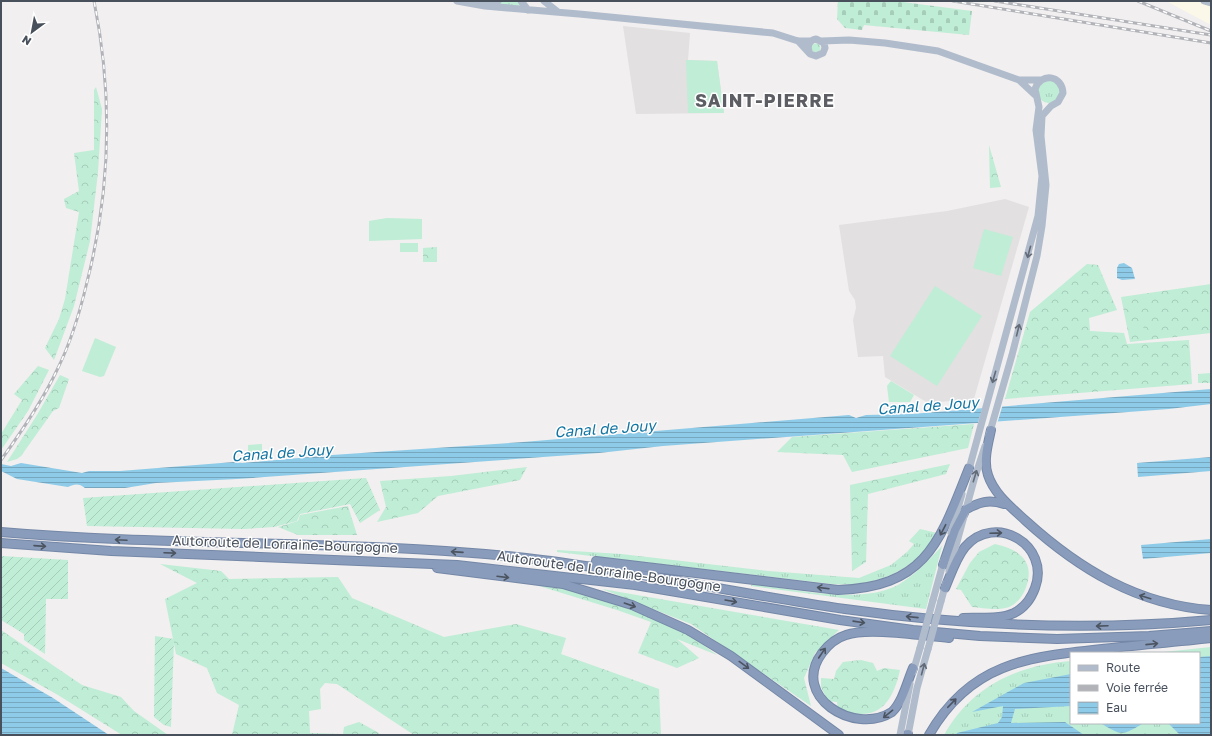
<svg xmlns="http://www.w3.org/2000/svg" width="1212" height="736" font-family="'Golos Text',sans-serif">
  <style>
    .commercial { fill: #fbf8e9 }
    .education { fill: #e2e0e0 }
    .grass { fill: url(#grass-tufts) }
    .forest { fill: url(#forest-crowns) }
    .cemetery { fill: url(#cemetery-stones) }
    .garden { fill: url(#garden-furrows) }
    .pitch { fill: #bfedd6 }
    .water { fill: url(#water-rules) }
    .pier { fill: #f1efef }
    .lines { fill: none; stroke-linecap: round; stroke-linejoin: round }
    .highway-casing { stroke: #7487a7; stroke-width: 10 }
    .major { stroke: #b0bbcc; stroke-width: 7 }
    .highway { stroke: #899cbb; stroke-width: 8 }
    .rail-casing { stroke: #b1b3b9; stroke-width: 3 }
    .rail { stroke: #fff; stroke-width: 1.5; stroke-dasharray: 4.5; stroke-linecap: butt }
    .major-bridge { stroke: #b0bbcc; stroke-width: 7 }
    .oneway { stroke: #626b77 }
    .oneway2 { stroke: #4b5460 }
    .labels { text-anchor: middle; stroke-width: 3; stroke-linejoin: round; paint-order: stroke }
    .street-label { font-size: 14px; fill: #48505b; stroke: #fff }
    .water-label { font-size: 15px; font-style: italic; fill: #1375a3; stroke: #fff }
    .district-label { font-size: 18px; font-weight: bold; letter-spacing: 1px; fill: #5c5e63; stroke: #fff }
  </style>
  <defs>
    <pattern id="grass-tufts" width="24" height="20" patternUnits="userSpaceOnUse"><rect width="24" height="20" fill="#bfedd6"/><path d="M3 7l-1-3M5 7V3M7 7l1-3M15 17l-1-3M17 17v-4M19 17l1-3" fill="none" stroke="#a6cdba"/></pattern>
    <pattern id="forest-crowns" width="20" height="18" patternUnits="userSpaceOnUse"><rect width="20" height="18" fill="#bfedd6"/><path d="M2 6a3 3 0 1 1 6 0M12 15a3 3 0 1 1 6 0" fill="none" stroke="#a6cdba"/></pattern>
    <pattern id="cemetery-stones" width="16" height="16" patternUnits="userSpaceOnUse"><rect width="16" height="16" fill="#bfedd6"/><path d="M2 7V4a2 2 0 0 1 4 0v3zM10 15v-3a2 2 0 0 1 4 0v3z" fill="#a6cdba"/></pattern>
    <pattern id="garden-furrows" width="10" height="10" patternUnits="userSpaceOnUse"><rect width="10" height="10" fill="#bfedd6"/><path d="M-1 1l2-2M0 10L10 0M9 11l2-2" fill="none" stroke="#a6cdba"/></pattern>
    <pattern id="water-rules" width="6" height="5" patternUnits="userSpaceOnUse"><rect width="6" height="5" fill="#8ecbe8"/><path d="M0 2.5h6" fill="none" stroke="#76a7bf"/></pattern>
  </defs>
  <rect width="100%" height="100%" fill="#f1efef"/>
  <!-- commercial -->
  <path class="commercial" d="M1166,1H1211V25Z"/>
  <!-- education -->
  <path class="education" d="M623,26L690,33L688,60L717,61L724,113L636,114Z
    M1005,199L1029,207L974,399L928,403L885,377L883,356L858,357L853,320L856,308L855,300L849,291L839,225L947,211Z"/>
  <!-- grass -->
  <path class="grass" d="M502,1H518L524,8L490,4Z
    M811.5 48a4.5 4.5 0 1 1 9 0a4.5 4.5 0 1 1-9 0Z
    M1038 92a11 11 0 1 1 22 0a11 11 0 1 1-22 0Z
    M920,529L937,533C915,572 875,587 832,584L557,552V550L621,554L768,571L859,578L891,565L907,552L914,544L909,541Z
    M942,546L926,609L751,586L752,584C793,589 861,605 898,585C915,575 928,561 942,546Z
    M1211,647V735H944C971,687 1017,665 1071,661V723H1199V653H1154Z"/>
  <!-- forest -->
  <path class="forest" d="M96,87L102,109L98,172L90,241L74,306L54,360L45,348L59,319L65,299L79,212L66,208L64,199L79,191L74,153L94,150V90Z
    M989,145L1001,187L990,188Z
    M437,247V262H423V248Z
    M1087,264L1098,265L1117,310L1089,318L1090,331L1124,333L1127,344L1189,340L1192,384L1005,399L1030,312Z
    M1211,284V333L1130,342L1121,297Z
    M38,366L49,370L28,411L1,450V434L22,400L14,394Z
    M1211,373V383H1198V374Z
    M60,375L69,379L59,408L53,411L21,456L17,459L7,462L37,415Z
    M974,424L968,448L852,472L843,455L777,452L792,437Z
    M950,464L946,474L868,494L866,562L852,571L850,485Z
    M527,467L520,480L438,496L418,513L377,522L386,507L380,481L451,476Z
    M348,506L357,535H298L278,527L298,521L300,515Z
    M995,544C1022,550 1037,564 1024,592C1021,598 1015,605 1009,607C997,611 984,608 972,607L961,590L956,589L970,563L979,552Z
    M160,564L221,571L229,579L338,577L352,598L444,637L516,624L566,638L561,654L659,689L661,735H414L337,684L325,683L320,689L321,709L309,711L310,733L343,734L344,727L359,722L379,733V735H232L239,705L217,693L207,668L176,654L165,599L197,583Z
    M536,585L568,589L627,606L687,633L717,655L677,639L699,658L677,668L638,653L651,622L617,610Z
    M602,589L839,630L815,653L804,678L811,706L691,624Z
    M1,630L82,685L121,697L134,711L168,735H122L58,695L1,663Z
    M861,660L873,663L877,671L884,668L900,670C892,706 876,723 838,709L837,702L828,701L821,687V678L834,679L836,671L843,662Z"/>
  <!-- cemetery -->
  <path class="cemetery" d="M838,1H895L972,11L969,35L864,25L862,30L845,28L837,19Z"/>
  <!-- garden -->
  <path class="garden" d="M366,478L380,510L360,523L350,504L300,514L297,521L274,527L244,529L87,526L83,498Z
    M1,556L68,560V599H46L45,654L24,640V634L1,620Z
    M155,636L174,639L171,727L164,725L154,717Z"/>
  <!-- pitch -->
  <path class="pitch" d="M686,60L717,61L724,113H688Z
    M387,218L422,219V239L369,241V221Z
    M984,229L1013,237L1001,276L973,268Z
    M400,243H418V252H400Z
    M935,286L982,316L937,386L890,356Z
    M1134,322L1151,332V334L1141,335L1135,333L1132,325Z
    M95,338L116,347L104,376L100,377L82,371Z
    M891,381L914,395L910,402H889L887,386Z
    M262,444V452L248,453V445Z"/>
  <!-- water -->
  <path class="water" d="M1124,263L1132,268L1135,279L1122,280L1117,278V268L1119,264Z
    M1211,389V404L1169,409L663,446L599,453L237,479L156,483L125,488H85C79,483 74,484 68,487L17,479L1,471V464L11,466L21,463L82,473L89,471H120L234,462L242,463L332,455L523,442L849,415L856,418L866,415L912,414Z
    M1211,457V471L1138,477L1137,463Z
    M1211,539V553L1143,559L1141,545Z
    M1211,656V735H1180L1168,723H1199V657Z
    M1,668L53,698L109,735H3L1,734Z
    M1071,674V706L1015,709L1011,723L1065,722L1084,735H956L957,733L998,723L1002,717L1003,706L972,712L1024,683Z
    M1100,723H1144C1121,736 1123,736 1100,723Z"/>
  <!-- pier -->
  <path class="pier" d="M1003,404L997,424L977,426L983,406Z"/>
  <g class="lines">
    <!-- highway casing -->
    <g class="highway-casing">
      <path id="highway" d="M991,430C988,444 983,461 988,475C994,494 1012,508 1026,521C1079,569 1138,605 1211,610
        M965,510C979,502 989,499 1004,504
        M1,532C176,547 351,539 526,558C633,570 738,594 845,609C967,626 1089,631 1211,620
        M1,543L111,551L457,565L635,585L840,620L913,630L980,636L1057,639L1149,636L1211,631
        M596,561L838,590C927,587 940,541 969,468
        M943,565L955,530L964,513
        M437,568L563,584L632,605L688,630L731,656L839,735
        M945,588C951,574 956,558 965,547C995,512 1051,545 1035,588C1031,599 1024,608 1014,613C999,620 979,617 963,618
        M913,668C907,682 903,701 892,712C854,736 790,696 822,653C828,645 836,638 846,635C868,627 923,636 949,638
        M908,735V734
        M929,735C970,663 1027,657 1102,649C1138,645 1175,642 1211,638"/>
    </g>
    <!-- major -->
    <path class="major" d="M457,1L485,6L579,14L773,33L798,41H811
      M521,1L528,10
      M544,1L558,12
      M1204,1L1211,3
      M485,3L498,1
      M798,41L810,54L816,56L823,53L825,48L824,43L816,39C810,40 807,45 809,51
      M822,41L849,40L885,43L938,51L1019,80L1035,95
      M1019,80H1040
      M968,473L1038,216L1042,176L1036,130L1039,107L1035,89C1041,72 1062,75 1063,93L1058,102L1051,106L1042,116L1041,136L1046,185L1042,226L1037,256L1012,355L989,435
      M951,533L962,494
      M949,571L974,480L985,446
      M933,600L944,560
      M941,601L946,583
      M913,672L920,648
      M900,735L910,684
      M908,735L917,688L928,649"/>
    <!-- highway -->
    <use href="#highway" class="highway"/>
    <!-- rail casing -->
    <g class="rail-casing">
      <path id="rail" d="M953,1L1211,43
        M995,1L1211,35
        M1138,1L1211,31
        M1,460C22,431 42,402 57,370C71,342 80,312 87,282C111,188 113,95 94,1"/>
    </g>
    <!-- rail -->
    <use href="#rail" class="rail"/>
    <!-- major-bridge -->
    <path class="major-bridge" d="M920,648L933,600
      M928,649L941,601"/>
  </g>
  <!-- one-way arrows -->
  <defs><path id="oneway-shaft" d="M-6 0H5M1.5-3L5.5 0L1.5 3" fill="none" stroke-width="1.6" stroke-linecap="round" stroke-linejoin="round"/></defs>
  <g class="oneway">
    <use href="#oneway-shaft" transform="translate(1029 252) rotate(105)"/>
    <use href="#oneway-shaft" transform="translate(1018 330) rotate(-76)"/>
    <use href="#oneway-shaft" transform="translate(994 377) rotate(106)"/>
    <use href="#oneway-shaft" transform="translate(975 476) rotate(-73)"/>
    <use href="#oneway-shaft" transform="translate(923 669) rotate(-75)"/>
  </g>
  <g class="oneway2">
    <use href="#oneway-shaft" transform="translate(943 530) rotate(117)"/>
    <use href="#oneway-shaft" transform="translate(996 533) rotate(-2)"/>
    <use href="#oneway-shaft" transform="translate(121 540) rotate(-177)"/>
    <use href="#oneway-shaft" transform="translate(40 546) rotate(4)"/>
    <use href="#oneway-shaft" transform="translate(457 552) rotate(-176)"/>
    <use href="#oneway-shaft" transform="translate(170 553) rotate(2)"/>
    <use href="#oneway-shaft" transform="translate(503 577) rotate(7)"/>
    <use href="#oneway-shaft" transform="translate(823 588) rotate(-173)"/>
    <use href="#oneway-shaft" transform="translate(1145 597) rotate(-163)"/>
    <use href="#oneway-shaft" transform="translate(731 601) rotate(10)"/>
    <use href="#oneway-shaft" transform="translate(630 605) rotate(19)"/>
    <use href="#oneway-shaft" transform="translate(912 617) rotate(-174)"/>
    <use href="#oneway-shaft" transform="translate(859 622) rotate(8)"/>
    <use href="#oneway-shaft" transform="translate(1102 626) rotate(178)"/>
    <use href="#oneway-shaft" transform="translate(1152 644) rotate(-6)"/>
    <use href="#oneway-shaft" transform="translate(822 653) rotate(-56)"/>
    <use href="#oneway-shaft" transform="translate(744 665) rotate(36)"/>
    <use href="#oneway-shaft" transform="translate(952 703) rotate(-46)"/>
    <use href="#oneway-shaft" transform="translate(888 714) rotate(141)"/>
  </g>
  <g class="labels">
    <!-- street labels -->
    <g class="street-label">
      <text transform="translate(285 544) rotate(2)" y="5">Autoroute de Lorraine-Bourgogne</text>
      <text transform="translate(609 571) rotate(8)" y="5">Autoroute de Lorraine-Bourgogne</text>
    </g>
    <!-- water labels -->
    <g class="water-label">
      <text transform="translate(928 406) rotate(-4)" y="5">Canal de Jouy</text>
      <text transform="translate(605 429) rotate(-4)" y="5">Canal de Jouy</text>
      <text transform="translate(282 453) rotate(-4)" y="5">Canal de Jouy</text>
    </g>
    <!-- district labels -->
    <g class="district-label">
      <text x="765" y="107">SAINT-PIERRE</text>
    </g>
  </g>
  <!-- border -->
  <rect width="1212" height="736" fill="none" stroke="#48505b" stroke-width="4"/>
  <!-- legend -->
  <rect x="1070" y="652" width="130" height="72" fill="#ffffff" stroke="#b6b9bd"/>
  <rect x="1078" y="665" width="20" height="6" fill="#b0bbcc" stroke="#b6b9bd"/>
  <text x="1106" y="672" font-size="12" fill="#48505b">Route</text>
  <rect x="1078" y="685" width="20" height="6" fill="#b1b3b9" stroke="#b6b9bd"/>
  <text x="1106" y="692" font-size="12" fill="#48505b">Voie ferrée</text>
  <rect x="1078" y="702" width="20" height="12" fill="url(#water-rules)" stroke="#b6b9bd"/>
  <text x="1106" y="712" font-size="12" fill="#48505b">Eau</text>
  <!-- north arrow -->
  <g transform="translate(32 32) rotate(212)" stroke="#ffffff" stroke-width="3" paint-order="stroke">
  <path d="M0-3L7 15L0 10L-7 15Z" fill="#48505b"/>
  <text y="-6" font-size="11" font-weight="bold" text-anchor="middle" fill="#48505b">N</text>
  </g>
</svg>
